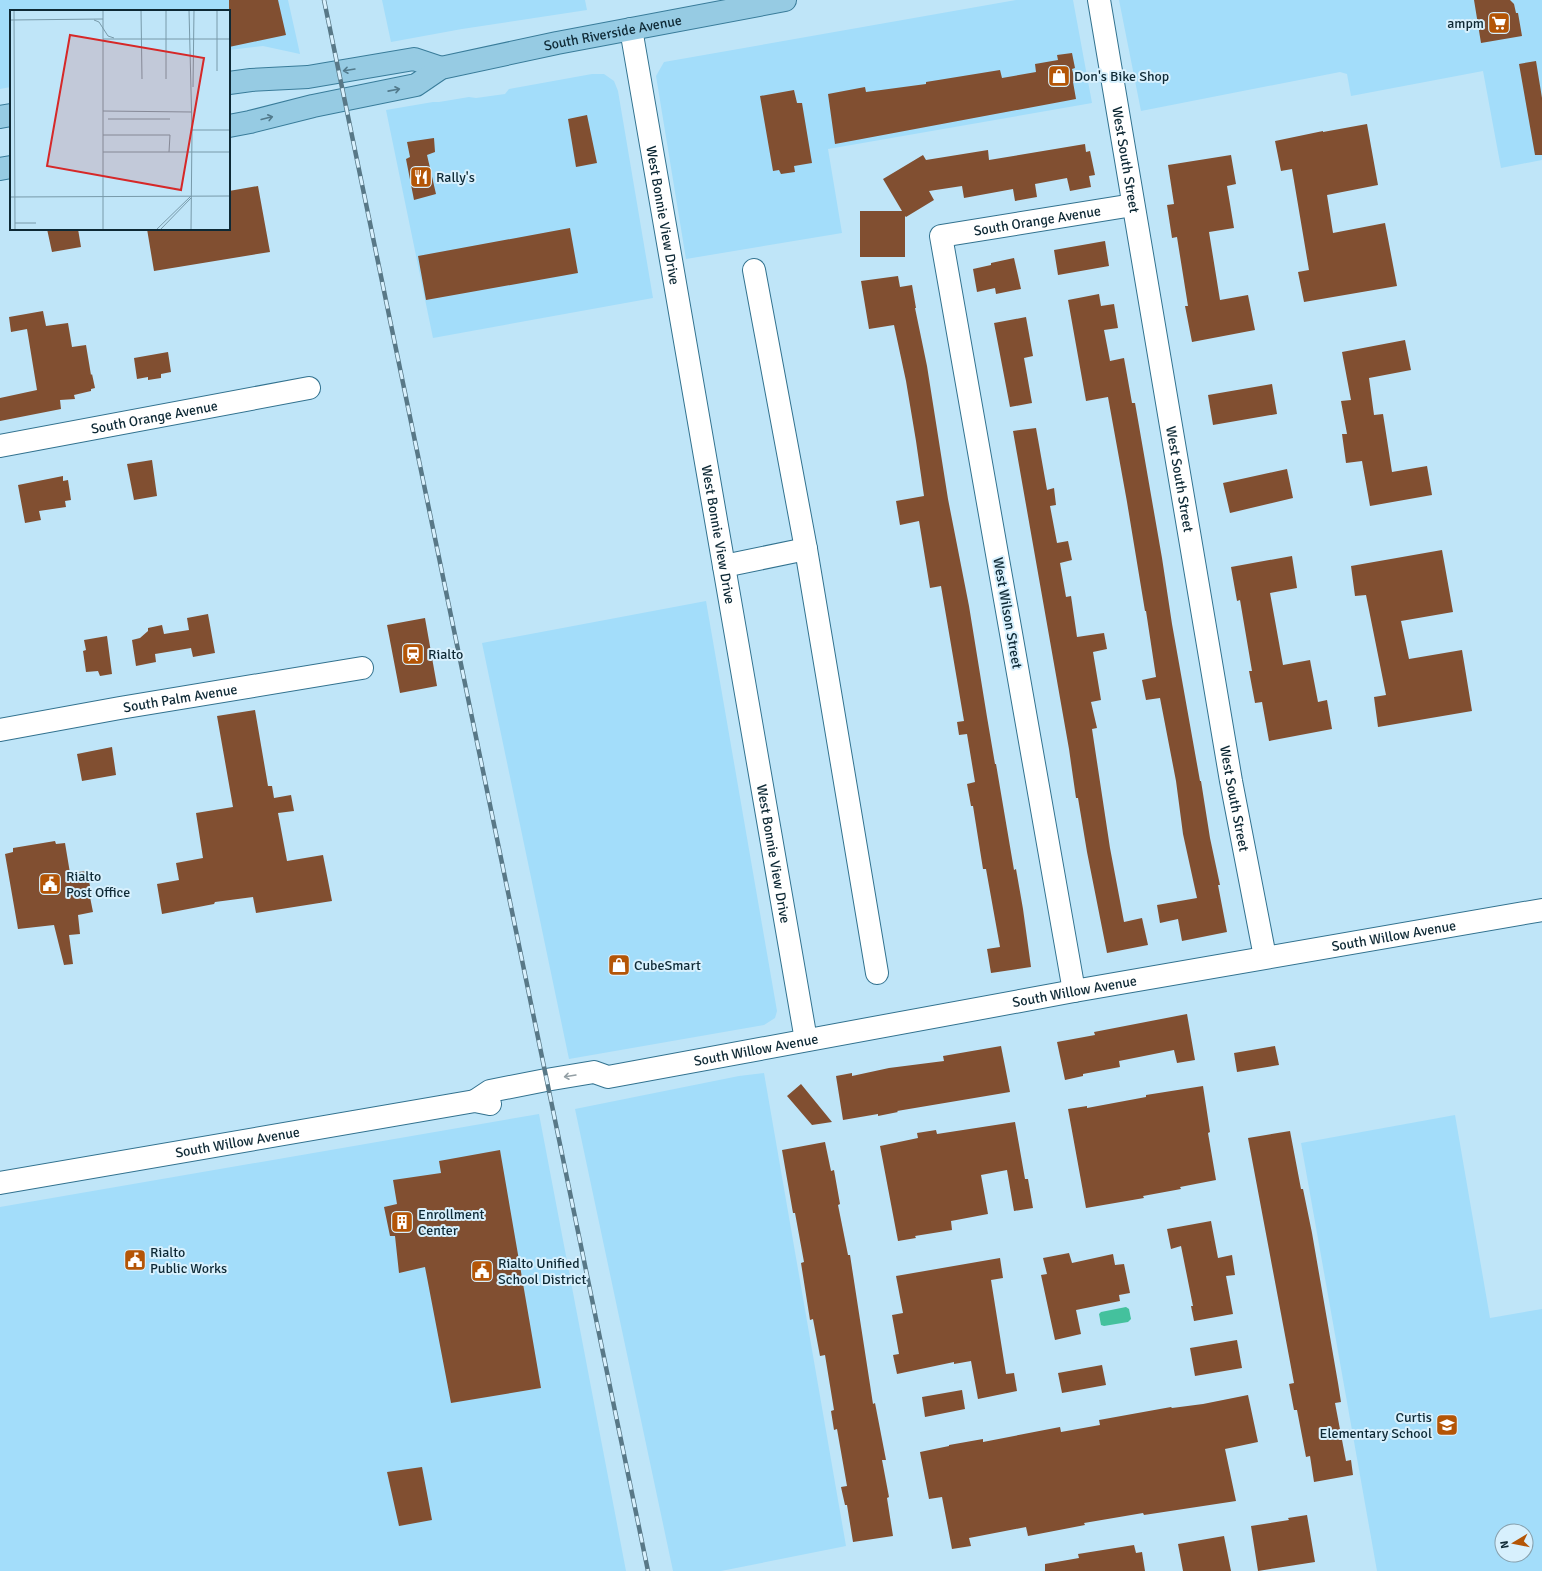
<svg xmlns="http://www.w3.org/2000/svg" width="1542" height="1571" font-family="Signika,sans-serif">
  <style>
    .built { fill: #a3ddfa; fill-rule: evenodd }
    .water { fill: #44c19d }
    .building { fill: #814f31 }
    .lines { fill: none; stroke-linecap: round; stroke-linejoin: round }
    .minor-casing { stroke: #32728f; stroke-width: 24 }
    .major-casing { stroke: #397c9a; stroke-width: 24 }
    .minor { stroke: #fff; stroke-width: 22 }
    .major { stroke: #96cbe3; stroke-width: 22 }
    .rail-casing { stroke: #587887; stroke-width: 4.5 }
    .rail { stroke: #d7f0fd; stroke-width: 3; stroke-dasharray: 9; stroke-linecap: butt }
    .oneway { stroke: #527a8c }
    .oneway2 { stroke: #939fa4 }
    .labels { text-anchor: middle; stroke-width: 4; stroke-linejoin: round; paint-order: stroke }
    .poi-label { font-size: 14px; fill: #0e2935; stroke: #d7f0fd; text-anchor: start }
    .street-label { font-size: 14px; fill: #0e2935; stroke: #d7f0fd }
    .inset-road { fill: none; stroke: #789aaa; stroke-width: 1 }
    .view { fill: #d62828; fill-opacity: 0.15; stroke: #d62828; stroke-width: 2 }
    .inset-edge { fill: none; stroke: #0e2935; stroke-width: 2 }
  </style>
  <rect width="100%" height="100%" fill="#bfe5f8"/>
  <!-- built -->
  <path class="built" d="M0,0H288L300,54L263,46L229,50V11H11V87L0,89Z
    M382,0H585L587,10L462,29L391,42Z
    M1016,0H1073L1092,103L828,149L842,233L686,259L656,76L664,62Z
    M1119,0H1542V160L1501,168L1483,71L1351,96L1347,74L1340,72L1141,111Z
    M592,74H604L614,81L618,91L653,298L433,338L386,110L433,102H439L469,97L476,98L505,94L509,89Z
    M706,601L777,1011L775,1018L764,1025L569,1059L482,643Z
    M764,1073L846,1546L721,1571H673L575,1109L739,1076Z
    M539,1114L626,1571H0V1207Z
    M1455,1115L1490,1318L1542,1309V1571H1377L1301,1143ZM1502,1531H1526V1555H1502Z"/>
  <!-- water -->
  <path class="water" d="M1126,1307L1129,1309L1131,1319L1128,1322L1104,1326L1101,1325L1099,1314L1101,1312Z"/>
  <!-- building -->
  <path class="building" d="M229,0H278L286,35L229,47Z
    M1474,0H1510L1514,4L1516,13H1518L1522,36L1481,43Z
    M1072,53L1075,68L1072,69L1075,81L1073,82L1076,99L835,144L828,94L865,87L866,92L926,84V82L1000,70L1002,78L1036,72L1035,64L1058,60L1057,55Z
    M1536,61L1542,98V155H1535L1519,64Z
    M794,90L797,103H802L812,163L794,166L795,172L781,174L779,170L773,171L760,96Z
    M587,115L597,163L576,167L568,119Z
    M1367,124L1378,185L1327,195L1333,233L1385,223L1397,286L1304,302L1298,272L1309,270L1292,169L1281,171L1275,141L1323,131V132Z
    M434,138L435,152L427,155L436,194L414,200L406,159L410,157L407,142Z
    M1085,144L1086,152L1090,151L1095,175L1089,176L1091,187L1070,191L1067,178L1035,184L1037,197L1015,201L1013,189L964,198L962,186L929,191L934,200L906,217L905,216V257H860V211H902L883,179L923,155L926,160L988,150L989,160Z
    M1231,155L1236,184L1227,186L1234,228L1209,232L1220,300L1248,295L1255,330L1192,342L1185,306H1188L1177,237L1172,238L1167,205L1174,204L1168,165Z
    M258,186L270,252L154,271L147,229H229V191Z
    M570,228L578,273L426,300L418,256Z
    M47,229H78L81,247L52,252Z
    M1105,241L1109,266L1058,275L1054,250Z
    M1014,258L1021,289L996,294L995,288L977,292L973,269L991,265V263Z
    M898,276L900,287L912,285L916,308H915L927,366L948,499L969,606L987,717L995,764H996L1014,870L1016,869L1023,909L1031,967L991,973L987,949L1000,947L986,869H983L973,806H971L967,784L975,782L967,734L959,735L957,722L964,721L941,586L930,588L919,521L900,525L896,501L924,496L916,441L906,381L894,325L869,329L861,281Z
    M1099,294L1101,306L1114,304L1118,328L1104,330L1110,361L1124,358L1132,403H1135L1162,558L1172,624L1200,781H1201L1210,838L1220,885H1218L1227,932L1182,941L1178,919L1160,923L1157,905L1197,898L1183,834L1176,781L1160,698L1146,700L1142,680L1156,677L1146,611H1145L1127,502L1108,397L1086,401L1068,300Z
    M43,311L46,326L68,323L72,347L86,345L91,375L92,374L95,388L91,389V391L74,395L75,399L60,400L61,409L0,421V398L37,390L27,329L11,332L9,317Z
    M1026,317L1033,356L1024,358L1032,403L1010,407L994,323Z
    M1405,340L1411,370L1369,378L1374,415L1383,414L1392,472L1427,466L1432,495L1370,506L1362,461L1346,463L1342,434H1347L1341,401L1351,400L1342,352Z
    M168,352L171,372L161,374V378L148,380V377L137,379L134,358Z
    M1272,384L1277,414L1213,425L1208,395Z
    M1036,428L1047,490L1054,488L1056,505L1050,506L1057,543L1068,541L1072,560L1060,563L1066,597L1071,596L1077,637L1104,633L1107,649L1093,652L1101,700L1091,702L1097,728L1092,729L1110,848L1124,922L1142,918L1148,945L1107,953L1087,852L1078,798H1076L1069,749L1013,431Z
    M152,460L157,496L134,500L127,464Z
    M1287,469L1293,498L1230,513L1223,483Z
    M63,476V481L68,480L71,500L65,501L66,507L39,511L41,520L25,523L18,485Z
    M1442,550L1453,612L1401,621L1409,659L1462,650L1472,711L1378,727L1374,697L1386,695L1366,595L1355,596L1351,566Z
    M1292,556L1297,588L1270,593L1283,665L1310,660L1318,702L1327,700L1332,729L1269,741L1262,702L1255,703L1249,671H1252L1240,600L1237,601L1231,567Z
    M208,614L215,653L193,657L191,648L155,654L156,662L136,666L132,640L140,638L148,631V628L162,625L164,634L189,630L187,618Z
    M425,618L437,686L400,693L387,625Z
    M107,636L112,674L100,676L98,671L86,672L83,651L86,650L84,640Z
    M255,710L268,786H272L274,798L291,795L294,811L278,813L287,861L323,855L332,901L256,913L253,897L215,902L214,904L162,914L157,884L179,880L176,863L203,858L196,813L233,807L217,716Z
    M112,747L116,775L82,781L77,754Z
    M55,841L56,844L65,843L70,873L87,871L92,896L90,897L93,912L78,915L80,934L69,935L73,964L64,965L54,925L18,929L5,854L13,852V848Z
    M1187,1014L1195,1060L1177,1063L1174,1050L1119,1061L1120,1067L1083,1074V1076L1065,1080L1057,1042L1095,1035L1094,1032Z
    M1001,1046L1010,1092L897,1111L898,1112L878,1116V1114L843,1120L836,1076L852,1073V1076L889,1068L944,1061L943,1056Z
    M1275,1046L1279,1065L1237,1072L1234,1053Z
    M801,1084L832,1122L812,1125L787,1096Z
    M1203,1086L1210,1132L1208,1133L1216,1180L1180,1187L1181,1189L1143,1196L1144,1198L1086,1208L1068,1109L1087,1106V1108L1146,1097V1095Z
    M1015,1122L1025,1179H1028L1033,1208L1014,1211L1007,1170L981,1175L988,1214L951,1221L952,1230L915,1236L916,1238L898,1241L880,1146L918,1138L917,1133L936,1130L937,1134Z
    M1290,1131L1301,1189H1303L1312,1233L1338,1383L1341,1402L1335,1403L1346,1461L1351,1460L1353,1475L1314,1482L1310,1456L1306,1457L1297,1410H1294L1289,1384L1294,1383L1248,1138Z
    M825,1142L831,1171L834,1170L840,1204L838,1205L848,1255H850L873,1404L875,1403L886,1460H882L889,1497L887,1498L893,1536L853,1542L847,1505H845L841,1487L847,1486L837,1429L834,1430L831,1411L834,1410L825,1355L820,1356L813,1319L810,1320L801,1263L804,1262L795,1213H793L782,1150Z
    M500,1150L541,1388L451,1403L425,1267L399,1273L395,1236H390L384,1207L397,1204L393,1180L441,1173L439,1161Z
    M1211,1221L1218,1258L1232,1255L1235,1275L1226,1276L1233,1314L1194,1321L1191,1306H1193L1181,1246L1171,1249L1167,1229Z
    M1069,1253L1072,1263L1113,1254L1115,1265L1124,1264L1130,1293L1119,1295L1120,1301L1076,1310L1081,1334L1055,1340L1041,1275L1047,1274L1043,1258Z
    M1000,1258L1003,1278L991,1280L1006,1374L1014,1373L1017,1391L978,1399L971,1361L954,1364V1362L897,1374L893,1355L899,1354L892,1315L903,1313L896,1276Z
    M1237,1340L1242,1368L1195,1376L1190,1348Z
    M1102,1365L1106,1385L1062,1393L1058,1373Z
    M962,1390L965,1409L925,1417L922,1397Z
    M1248,1395L1258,1442L1225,1449L1236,1501L1144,1515L1143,1513L1084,1523L1085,1525L1028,1536L1026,1527L969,1538L971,1546L952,1549L942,1497L929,1499L920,1452L949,1446V1445L983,1439V1442L1060,1427L1061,1432L1100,1425L1099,1420L1171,1407L1172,1408L1203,1404Z
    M422,1467L432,1520L399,1526L387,1472Z
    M1307,1515L1315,1562L1258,1571L1251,1526L1289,1520L1288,1518Z
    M1224,1536L1231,1571H1183L1178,1544Z
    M1134,1545L1136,1553L1142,1552L1145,1571H1045V1564L1079,1558L1078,1554Z"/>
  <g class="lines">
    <!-- minor casing -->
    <g class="minor-casing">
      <g id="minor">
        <path id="s1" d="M1099,0L1231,781L1265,957"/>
        <path id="s2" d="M631,29L806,1040"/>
        <path d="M754,270L806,549L877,973"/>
        <path id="s3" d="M0,446L309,388"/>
        <path d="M724,566L806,549"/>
        <path id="s4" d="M0,730L120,708L362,668"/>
        <path id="s5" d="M1074,991L941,236L1133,205"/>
        <path id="s6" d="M475,1101L490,1091L546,1080L594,1072L608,1077L1074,991L1542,910"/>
        <path id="s7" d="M0,1183L475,1101L490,1104"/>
      </g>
    </g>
    <!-- major casing -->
    <g class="major-casing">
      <g id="major">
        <path d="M229,83L251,80L308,77L414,59L441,68"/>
        <path d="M0,117L11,115"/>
        <path id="s8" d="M229,126L250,122L313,106L416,85L441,68L557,43L785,0"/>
        <path d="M0,169L11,167"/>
      </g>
    </g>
    <!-- minor -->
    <use href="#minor" class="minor"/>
    <!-- major -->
    <use href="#major" class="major"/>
    <!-- rail casing -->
    <g class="rail-casing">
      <path id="rail" d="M324,0L648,1571"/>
    </g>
    <!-- rail -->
    <use href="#rail" class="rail"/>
  </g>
  <!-- one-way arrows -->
  <defs><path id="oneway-shaft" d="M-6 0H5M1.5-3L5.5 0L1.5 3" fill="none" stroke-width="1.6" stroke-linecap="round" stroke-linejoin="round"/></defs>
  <g class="oneway">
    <use href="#oneway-shaft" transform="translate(349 70) rotate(171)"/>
    <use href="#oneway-shaft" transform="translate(394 90) rotate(-11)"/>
    <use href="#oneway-shaft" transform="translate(267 118) rotate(-14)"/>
  </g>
  <use class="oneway2" href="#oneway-shaft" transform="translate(570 1076) rotate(171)"/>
  <!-- icons -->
  <defs>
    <g id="supermarket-square" transform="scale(1.15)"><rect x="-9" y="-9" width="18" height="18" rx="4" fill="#b45506" stroke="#d7f0fd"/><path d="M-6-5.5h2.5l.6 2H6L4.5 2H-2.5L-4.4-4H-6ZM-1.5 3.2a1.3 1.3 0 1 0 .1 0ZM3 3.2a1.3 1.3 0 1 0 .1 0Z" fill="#fff"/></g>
    <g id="shop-square" transform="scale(1.15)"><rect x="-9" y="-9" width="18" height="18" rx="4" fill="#b45506" stroke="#d7f0fd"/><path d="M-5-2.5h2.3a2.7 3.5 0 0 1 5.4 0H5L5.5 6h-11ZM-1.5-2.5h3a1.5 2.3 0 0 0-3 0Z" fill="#fff"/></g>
    <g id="restaurant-square" transform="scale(1.15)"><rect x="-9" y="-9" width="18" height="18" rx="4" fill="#b45506" stroke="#d7f0fd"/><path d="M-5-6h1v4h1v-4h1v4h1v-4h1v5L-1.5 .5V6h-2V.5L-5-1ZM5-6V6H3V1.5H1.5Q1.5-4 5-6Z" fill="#fff"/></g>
    <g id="station-square" transform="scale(1.15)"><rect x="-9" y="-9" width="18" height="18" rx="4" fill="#b45506" stroke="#d7f0fd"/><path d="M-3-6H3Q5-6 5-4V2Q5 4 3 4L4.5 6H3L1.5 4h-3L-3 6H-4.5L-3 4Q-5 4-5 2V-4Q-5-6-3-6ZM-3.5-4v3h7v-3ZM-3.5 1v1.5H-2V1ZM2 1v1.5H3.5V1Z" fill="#fff"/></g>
    <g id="civic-square" transform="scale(1.15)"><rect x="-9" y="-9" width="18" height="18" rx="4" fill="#b45506" stroke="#d7f0fd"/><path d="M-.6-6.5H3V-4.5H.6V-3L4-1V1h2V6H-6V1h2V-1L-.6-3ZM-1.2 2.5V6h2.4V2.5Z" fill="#fff"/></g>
    <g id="building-square" transform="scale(1.15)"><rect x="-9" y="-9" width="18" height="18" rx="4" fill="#b45506" stroke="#d7f0fd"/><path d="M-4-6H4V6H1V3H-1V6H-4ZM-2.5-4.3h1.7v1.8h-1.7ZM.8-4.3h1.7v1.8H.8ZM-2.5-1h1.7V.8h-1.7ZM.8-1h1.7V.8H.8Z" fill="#fff"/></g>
    <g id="school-square" transform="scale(1.15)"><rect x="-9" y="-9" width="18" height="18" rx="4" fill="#b45506" stroke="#d7f0fd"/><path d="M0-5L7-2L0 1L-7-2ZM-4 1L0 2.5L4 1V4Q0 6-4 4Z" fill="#fff"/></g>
  </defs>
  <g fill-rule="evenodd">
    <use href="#supermarket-square" x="1499" y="23"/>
    <use href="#shop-square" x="1059" y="76"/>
    <use href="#restaurant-square" x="421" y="177"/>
    <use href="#station-square" x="413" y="654"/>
    <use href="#civic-square" x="50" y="884"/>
    <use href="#shop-square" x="619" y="965"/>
    <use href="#building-square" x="402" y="1222"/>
    <use href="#civic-square" x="135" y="1260"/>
    <use href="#civic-square" x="482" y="1271"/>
    <use href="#school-square" x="1447" y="1425"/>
  </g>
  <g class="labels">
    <!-- poi labels -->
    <g class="poi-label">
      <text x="1484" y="28" text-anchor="end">ampm</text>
      <text x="1074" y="81">Don's Bike Shop</text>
      <text x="436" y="182">Rally's</text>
      <text x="428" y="659">Rialto</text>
      <text x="66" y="881">Rialto<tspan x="66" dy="16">Post Office</tspan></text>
      <text x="634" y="970">CubeSmart</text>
      <text x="418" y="1219">Enrollment<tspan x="418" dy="16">Center</tspan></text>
      <text x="150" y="1257">Rialto<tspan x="150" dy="16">Public Works</tspan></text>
      <text x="498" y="1268">Rialto Unified<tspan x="498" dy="16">School District</tspan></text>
      <text x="1432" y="1422" text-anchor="end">Curtis<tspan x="1432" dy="16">Elementary School</tspan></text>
    </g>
    <!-- street labels -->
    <g class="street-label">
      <text dy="5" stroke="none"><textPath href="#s8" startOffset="397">South Riverside Avenue</textPath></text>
      <text dy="5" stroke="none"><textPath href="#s1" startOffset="162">West South Street</textPath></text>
      <text dy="5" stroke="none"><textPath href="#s2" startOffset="189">West Bonnie View Drive</textPath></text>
      <text dy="5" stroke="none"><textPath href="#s5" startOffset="864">South Orange Avenue</textPath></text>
      <text dy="5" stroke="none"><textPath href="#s3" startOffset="157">South Orange Avenue</textPath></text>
      <text dy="5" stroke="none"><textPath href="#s1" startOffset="486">West South Street</textPath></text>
      <text dy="5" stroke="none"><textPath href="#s2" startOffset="513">West Bonnie View Drive</textPath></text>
      <text transform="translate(1008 613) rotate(80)" y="5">West Wilson Street</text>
      <text dy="5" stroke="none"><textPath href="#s4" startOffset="183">South Palm Avenue</textPath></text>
      <text dy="5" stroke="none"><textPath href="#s1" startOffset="810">West South Street</textPath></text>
      <text dy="5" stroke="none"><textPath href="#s2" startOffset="837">West Bonnie View Drive</textPath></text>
      <text dy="5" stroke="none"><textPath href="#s6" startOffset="937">South Willow Avenue</textPath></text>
      <text dy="5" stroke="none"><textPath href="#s6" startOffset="613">South Willow Avenue</textPath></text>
      <text dy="5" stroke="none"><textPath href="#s6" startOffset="289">South Willow Avenue</textPath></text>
      <text dy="5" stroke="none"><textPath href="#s7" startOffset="241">South Willow Avenue</textPath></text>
    </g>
  </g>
  <!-- overview -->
  <g transform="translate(10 10)">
    <rect width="220" height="220" fill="#bfe5f8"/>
    <path class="inset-road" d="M4,0L5,220M93,0V220M131,0L132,69M156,0V69M179,0L182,120L181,220M207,0V61M0,10L93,9M84,10L89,12L98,26L104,28M93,29H220M183,77L184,0M93,101L182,102M98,109H160M182,120H220M93,125H160L159,142M93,142H220M0,187L220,186M5,213H26M146,220L181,186M150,220L181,188"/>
    <path class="view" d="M60,25L194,48L171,180L37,156Z"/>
    <rect width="220" height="220" class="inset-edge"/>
  </g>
  <!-- north arrow -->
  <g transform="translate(1514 1543) rotate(260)"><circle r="19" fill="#d7f0fd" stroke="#87a0ad"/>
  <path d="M0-3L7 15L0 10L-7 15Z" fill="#b45506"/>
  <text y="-6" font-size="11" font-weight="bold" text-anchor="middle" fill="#0e2935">N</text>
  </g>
</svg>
